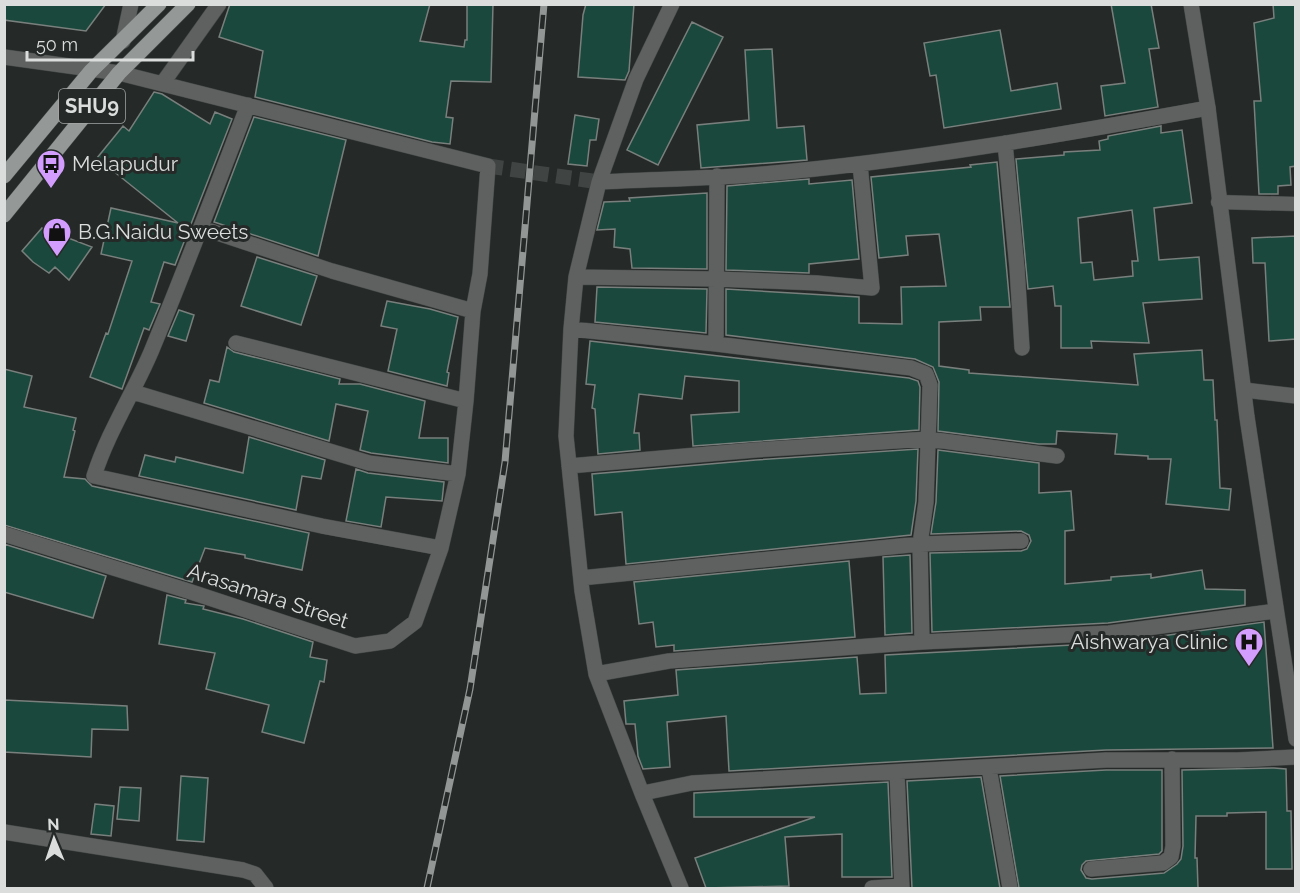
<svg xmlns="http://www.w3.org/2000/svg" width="1300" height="893" font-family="Raleway,sans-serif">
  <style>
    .building { fill: #1b483c; stroke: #787f7c; stroke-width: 1.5; fill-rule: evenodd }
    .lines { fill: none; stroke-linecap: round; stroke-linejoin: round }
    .minor-tunnel { stroke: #404543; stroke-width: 15; stroke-dasharray: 15 8; stroke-linecap: butt }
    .service-casing { stroke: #424745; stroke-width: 15 }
    .minor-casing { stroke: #424745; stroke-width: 16 }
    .tertiary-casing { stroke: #424745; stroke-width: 16 }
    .primary-casing { stroke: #424745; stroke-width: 16 }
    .service { stroke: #5f6160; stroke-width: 14 }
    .minor { stroke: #5f6160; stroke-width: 15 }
    .tertiary { stroke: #5f6160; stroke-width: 15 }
    .primary { stroke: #949997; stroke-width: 15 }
    .rail-casing { stroke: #929694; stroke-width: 7 }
    .rail { stroke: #252a28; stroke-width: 4.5; stroke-dasharray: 14; stroke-linecap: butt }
    .labels { text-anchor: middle; stroke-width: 6; stroke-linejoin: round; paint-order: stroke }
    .shield { fill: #252a28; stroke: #a4a7a6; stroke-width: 1.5 }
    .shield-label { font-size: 20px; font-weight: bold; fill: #dadddc }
    .poi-label { font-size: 21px; fill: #dadddc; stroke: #252a28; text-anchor: start }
    .street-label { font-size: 21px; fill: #dadddc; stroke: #252a28 }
  </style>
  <rect width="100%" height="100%" fill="#252a28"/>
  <!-- building -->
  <path class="building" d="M4,4H106L86,31L4,20Z
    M230,4H430L420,41L464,47L465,40H467V4H493L491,82L451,81L446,117L453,118L450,144L432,142L255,97L263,51L219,37Z
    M586,4H634L629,71L625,80L578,77L583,15Z
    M1111,4H1151L1159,48L1149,49L1158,107L1105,116L1101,86L1125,83Z
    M1273,4H1296V166L1290,167L1291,185L1278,186V194H1259L1254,101H1261L1254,23L1274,18Z
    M692,22L723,37L658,165L627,150Z
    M1000,30L1011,91L1057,83L1061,109L944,128L936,75L930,76L924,43Z
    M772,49L777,128L804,126L807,160L701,168L697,125L749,120L745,50Z
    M154,92L162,94L210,124L215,112L232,119L175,265L164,262L151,302L160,304L149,330L144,328L122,389L90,377L106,333L108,334L132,261L101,254L111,208L178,223L97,158L123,126L129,131Z
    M575,115L599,119L596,140H590L587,166L568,164Z
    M254,117L346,140L318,256L214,222Z
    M1161,126V133L1182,130L1192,203L1154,208L1159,260L1199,257L1202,299L1143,303L1149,343L1091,341L1092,348H1061V306H1055L1053,286L1028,289L1016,159L1064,155V152L1100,150L1099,141L1108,139V136ZM1132,210L1138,261H1132L1133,276L1094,280L1092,262L1081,263L1078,218Z
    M997,162L1010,307H980L981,320L939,322V366L969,370V373L1138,385L1134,354L1202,350L1204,380H1213L1215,420H1217L1220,488L1231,489L1229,510L1166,504L1171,459H1148V456L1115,454L1117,434L1057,431L1056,444H1039L938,431L939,382L933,367L915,359L726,335V289L859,297V323L902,324L901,287L946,286L939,234L906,236L908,255L879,258L871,177L971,167L970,165Z
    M809,179V184L852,180L859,259L809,264V273L726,270L727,186Z
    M707,193V269L632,268L630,249L614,247L615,229L597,230L604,202L630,201L629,198Z
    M42,228L92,247L69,280L55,267L49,273L33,262L22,251Z
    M1296,236V339L1269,341L1265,263H1253L1252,238Z
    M257,257L317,276L301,325L241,306Z
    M597,287L707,289L706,333L595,322Z
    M387,301L430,309L458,317L447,372L449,373L447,386L388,371L397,329L381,326Z
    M179,310L194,315L186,341L168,336Z
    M590,341L909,378L918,381L920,387L919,430L693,446L691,415L739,412V381L685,376L682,399L639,394L634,433H639L640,450L598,454L595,409L592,408L595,385L586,384Z
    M227,347L234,352L340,379L339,384H360L425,401L419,438H448V463L371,453L360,450L368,411L336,404L329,441L204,403L210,380L219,382Z
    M4,369L32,376L24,407L76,418L73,430L75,431L64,477L85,479L92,486L309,533L302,570L245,558V555L205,548L192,582L4,525Z
    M249,437L325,460L321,479L302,476L296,510L139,476L145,455L175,462L176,457L243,473Z
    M918,449L916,501L911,535L626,564L622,512L595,515L592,474L756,460Z
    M938,450L1039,463V493L1071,491L1074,530L1065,531V584L1111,580V577L1151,574V578L1202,570L1205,589L1245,590V605L1108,623L932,632L930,553L1021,551L1027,549L1031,541L1029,535L1021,531L931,534L936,502Z
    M356,469L368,473L444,482L442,501L386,497L381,527L346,521Z
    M4,544L106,576L93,618L4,592Z
    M910,555L912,633L885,635L883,557Z
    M849,561L855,637L674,651V645L656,647L653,622L639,624L634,582Z
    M167,595L186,600L185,603L204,606L203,609L243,619L313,642L310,657L327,660L324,682L320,681L304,743L262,732L269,705L206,689L215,653L159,644Z
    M1264,622L1273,748L1106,750L729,771L726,716L667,722L670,767L643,769L638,756L635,724H626L624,701L678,695L676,670L857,657L860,694L886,693L885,655L1110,643Z
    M4,700L127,706L128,730L92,729L91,757L4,752Z
    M1274,768L1286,769L1287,811H1291L1292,869H1266V812L1227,813V816H1196L1195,858H1197L1198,888H1019L1000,776L1106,770H1162V851L1159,854L1086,861L1082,865L1081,870L1086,878L1092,879L1164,873L1177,864L1181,859L1183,846L1182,770Z
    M181,776L208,778L204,842L177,840Z
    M981,777L1000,888H912L907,781Z
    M888,782L892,877H842V834L785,837L789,886L706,888L695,858L815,817H694V793Z
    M120,787L141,788L139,821L117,819Z
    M95,804L114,806L111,836L91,834Z"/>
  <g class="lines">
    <!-- minor-tunnel -->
    <path class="minor-tunnel" d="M488,166L599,182"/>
    <!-- service casing -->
    <g class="service-casing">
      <path id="service" d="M1218,202L1296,204"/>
    </g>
    <!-- minor casing -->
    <g class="minor-casing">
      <path id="minor" d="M672,4L636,79L599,182C654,179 708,179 763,174C912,161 1060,135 1208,108
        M123,41L131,4
        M162,84L219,4
        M248,105C216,188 185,270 151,352C133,394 108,432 94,476L322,526L441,548
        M1005,143L1017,268L1022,348
        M599,182L576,277L571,329L566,436L582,591L596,674L669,661L922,642L1109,633L1276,611
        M202,228L332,271L473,311
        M576,277L717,279L817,283L872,288L860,164
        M571,329L716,344L911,368L926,374L930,385L926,502L920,544L922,642
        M236,343L466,401
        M716,344L717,176
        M1244,390L1296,396
        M133,392L369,463L458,474
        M569,466L755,450L928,439L1057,456
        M4,534L185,590L355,646L390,641L415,622L441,548L458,474L466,401L473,311L480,274L488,166L119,73
        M581,578L920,544L1021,541
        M596,674L643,796L681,888
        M989,768L1010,888
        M897,773L902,888
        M643,796L648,792L692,783L1106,760H1238L1296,757
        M4,832L243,870L255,874L266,888
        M1091,869L1163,863L1171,857L1173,846L1172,759
        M872,888L902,886"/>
    </g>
    <!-- tertiary casing -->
    <g class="tertiary-casing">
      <path id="tertiary" d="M1191,4L1208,108L1247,417L1296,739
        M4,57L119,73"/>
    </g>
    <!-- primary casing -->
    <g class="primary-casing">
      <path id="primary" d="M4,176L91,71L159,4
        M4,215L119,73L188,4"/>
    </g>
    <!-- service -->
    <use href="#service" class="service"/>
    <!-- minor -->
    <use href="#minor" class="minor"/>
    <!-- tertiary -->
    <use href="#tertiary" class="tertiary"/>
    <!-- primary -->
    <use href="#primary" class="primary"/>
    <!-- rail casing -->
    <g class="rail-casing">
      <path id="rail" d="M427,888L470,689L505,462L544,4"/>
    </g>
    <!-- rail -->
    <use href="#rail" class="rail"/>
  </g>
  <!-- icons -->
  <defs>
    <g id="bus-pin" transform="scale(1.5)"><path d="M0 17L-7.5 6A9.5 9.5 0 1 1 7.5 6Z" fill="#d29dfd" stroke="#252a28"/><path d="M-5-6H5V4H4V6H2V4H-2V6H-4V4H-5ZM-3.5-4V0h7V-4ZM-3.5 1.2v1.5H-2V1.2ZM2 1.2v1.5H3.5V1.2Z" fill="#111"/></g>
    <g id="shop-pin" transform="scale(1.5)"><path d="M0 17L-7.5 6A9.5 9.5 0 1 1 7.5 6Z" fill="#d29dfd" stroke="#252a28"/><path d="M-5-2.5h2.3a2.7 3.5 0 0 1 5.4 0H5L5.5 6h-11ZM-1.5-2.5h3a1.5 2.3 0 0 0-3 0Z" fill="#111"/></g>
    <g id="hospital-pin" transform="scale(1.5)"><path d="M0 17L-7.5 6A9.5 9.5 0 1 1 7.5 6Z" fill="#d29dfd" stroke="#252a28"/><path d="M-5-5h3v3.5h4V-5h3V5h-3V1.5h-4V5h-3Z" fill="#111"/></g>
  </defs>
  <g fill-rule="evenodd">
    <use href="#bus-pin" x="51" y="164"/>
    <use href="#shop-pin" x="57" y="232"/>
    <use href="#hospital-pin" x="1249" y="642"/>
  </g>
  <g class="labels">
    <!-- shield labels -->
    <rect class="shield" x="59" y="89" width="66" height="34" rx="4.5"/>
    <g class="shield-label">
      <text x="92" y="113">SHU9</text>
    </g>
    <!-- poi labels -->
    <g class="poi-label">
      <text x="72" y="171">Melapudur</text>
      <text x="78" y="239">B.G.Naidu Sweets</text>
      <text x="1228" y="649" text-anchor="end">Aishwarya Clinic</text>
    </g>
    <!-- street labels -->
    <g class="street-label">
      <text transform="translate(268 596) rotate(18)" y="7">Arasamara Street</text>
    </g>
  </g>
  <!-- border -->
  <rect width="1300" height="893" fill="none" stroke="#dadddc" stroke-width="12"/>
  <!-- north arrow -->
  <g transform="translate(54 839) rotate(358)" stroke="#252a28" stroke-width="4.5" paint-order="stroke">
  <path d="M0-4.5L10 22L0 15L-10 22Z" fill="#dadddc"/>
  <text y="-9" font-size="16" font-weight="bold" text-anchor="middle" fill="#dadddc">N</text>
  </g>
  <!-- scale -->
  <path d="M27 51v9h166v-9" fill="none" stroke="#dadddc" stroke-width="3"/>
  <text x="36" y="51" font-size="18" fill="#dadddc" stroke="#252a28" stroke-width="4.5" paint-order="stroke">50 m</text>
</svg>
